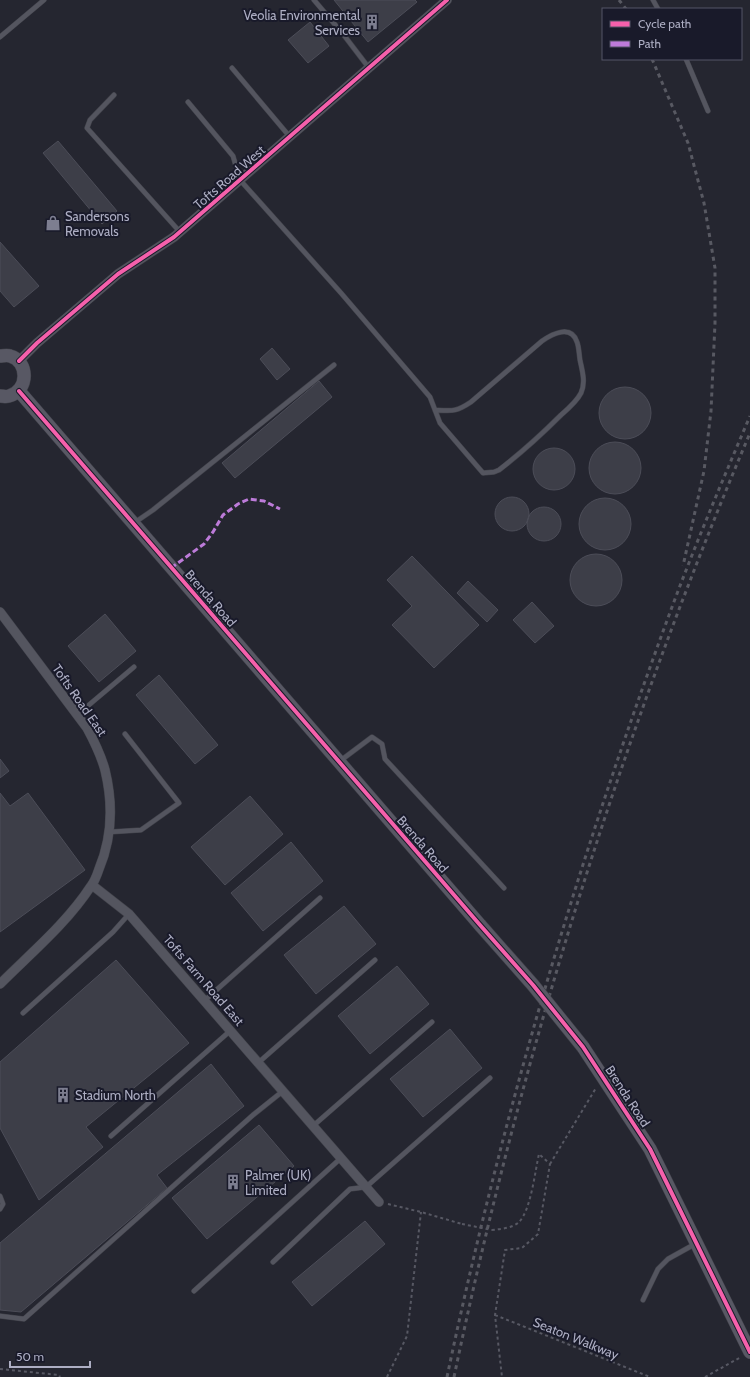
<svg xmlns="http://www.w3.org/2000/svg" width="750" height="1377" font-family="Cabin,sans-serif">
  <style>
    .building { fill: #3d3e48; stroke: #4c4d58 }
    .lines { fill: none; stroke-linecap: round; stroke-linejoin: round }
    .service-casing { stroke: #41424a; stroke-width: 5.5 }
    .minor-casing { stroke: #41424a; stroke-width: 10 }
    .secondary-casing { stroke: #41424a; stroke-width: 14 }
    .path { stroke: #575863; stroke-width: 2; stroke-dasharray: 3 3; stroke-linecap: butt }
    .service { stroke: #54555f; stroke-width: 4.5 }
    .minor { stroke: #54555f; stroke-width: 9 }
    .secondary { stroke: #585864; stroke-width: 13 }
    .rail { stroke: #585962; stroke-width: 3; stroke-dasharray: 4 4; stroke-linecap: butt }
    .secondary-bridge-casing { stroke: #41424a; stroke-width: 14; stroke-linecap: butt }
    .path-bridge { stroke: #575863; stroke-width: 2; stroke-dasharray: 3 3; stroke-linecap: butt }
    .secondary-bridge { stroke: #585864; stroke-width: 13 }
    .quiet { stroke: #bd7bd9; stroke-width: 3; stroke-dasharray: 6 3; stroke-linecap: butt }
    .cycleway-casing { stroke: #191a2a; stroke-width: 6 }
    .cycleway { stroke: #f560ab; stroke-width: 4 }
    .labels { text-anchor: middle; stroke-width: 4; stroke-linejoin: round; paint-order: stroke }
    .poi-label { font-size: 13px; fill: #adaec3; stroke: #191a2a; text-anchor: start }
    .street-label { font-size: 13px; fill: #adaec3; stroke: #191a2a }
  </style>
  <rect width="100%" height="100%" fill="#252630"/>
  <!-- building -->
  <path class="building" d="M334,0H415L417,2L368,42Z
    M310,22L329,46L308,63L288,40Z
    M58,141L117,211L102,224L43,153Z
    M0,242L39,286L14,307L0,291Z
    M272,348L290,369L277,380L260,359Z
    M319,381L332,397L235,478L222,463Z
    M599 413a26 26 0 1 1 52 0a26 26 0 1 1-52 0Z
    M589 468a26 26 0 1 1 52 0a26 26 0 1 1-52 0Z
    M533 469a21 21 0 1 1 42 0a21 21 0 1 1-42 0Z
    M495 514a17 17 0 1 1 34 0a17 17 0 1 1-34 0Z
    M579 524a26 26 0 1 1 52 0a26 26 0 1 1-52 0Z
    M527 524a17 17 0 1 1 34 0a17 17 0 1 1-34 0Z
    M570 580a26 26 0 1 1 52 0a26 26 0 1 1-52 0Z
    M412,556L479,625L434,668L392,625L412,606L387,580Z
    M468,581L498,610L487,622L457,593Z
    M532,602L554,626L535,643L513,620Z
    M105,614L136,651L99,682L68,646Z
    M159,675L218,745L195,764L136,695Z
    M0,759L9,771L0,778Z
    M0,793L10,806L28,793L85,870L0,932Z
    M250,796L283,834L225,885L191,847Z
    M291,842L323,881L263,931L231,893Z
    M344,906L376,944L316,994L284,955Z
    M116,960L189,1043L86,1127L103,1147L39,1200L0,1128V1062Z
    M397,966L429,1004L370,1054L338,1016Z
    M450,1029L482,1068L423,1117L390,1079Z
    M211,1064L244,1106L157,1175L167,1188L21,1312L0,1310V1243Z
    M259,1125L294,1166L207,1239L172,1198Z
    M365,1221L385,1244L312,1306L292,1282Z"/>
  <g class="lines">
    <!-- service casing -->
    <g class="service-casing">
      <path id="service" d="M314,0L343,34L369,68
        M653,0L658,9
        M0,37L44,0
        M686,59L708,111
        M232,68L290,137
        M114,95L90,120L87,128L180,232
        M188,102L233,156L240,180L341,293L430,397L440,423L483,473L494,472L499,470C521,453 541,435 561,415C568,409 577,401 581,393C586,382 582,370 580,360C579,354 579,347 577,342C571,324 552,334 542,341L471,402C456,412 453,411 435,410
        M134,523L153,510L334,365
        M77,715L134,667
        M340,761L372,737L382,744L385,759L504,888
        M109,832L141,830L179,803L125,734
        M204,1001L320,898
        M23,1013L113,932L129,914
        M258,1063L375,960
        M313,1126L432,1022
        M111,1136L230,1031
        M0,1196L3,1204L0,1209
        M273,1262L350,1189L366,1187L490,1078
        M194,1291L341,1158
        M643,1300L658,1269L668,1259L695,1244
        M0,1316L24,1319L253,1115L283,1091"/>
    </g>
    <!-- minor casing -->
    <g class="minor-casing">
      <path id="minor" d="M19,361L37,343L118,274L174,237L447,0
        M0,612L87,728C94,741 101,755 105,770C113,803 112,838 99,869C97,875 95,881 91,886C67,923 31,953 0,984
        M92,885L129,914L379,1202"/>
    </g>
    <!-- secondary casing -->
    <g class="secondary-casing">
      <path id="secondary" d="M0,356C3,356 7,355 10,356C29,361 29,391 9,396C7,397 3,396 0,396
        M19,391L480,925
        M583,1047L650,1149L750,1352"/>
    </g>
    <!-- path -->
    <path class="path" d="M550,1164L596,1088
      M388,1204L421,1212L462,1224
      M492,1230C501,1229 513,1228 519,1222C531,1210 535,1171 539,1154L550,1164L538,1234L522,1248L505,1250L495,1315L502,1377
      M495,1315L650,1377
      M0,1369L59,1375L60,1377
      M387,1377L407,1336L421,1212
      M705,1377L741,1357"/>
    <!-- service -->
    <use href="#service" class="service"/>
    <!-- minor -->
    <use href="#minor" class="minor"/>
    <!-- secondary -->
    <use href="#secondary" class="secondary"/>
    <!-- rail -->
    <path class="rail" d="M619,0L626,9
      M652,59L688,143L704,203L715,268V323L711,411L704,471L683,566
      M447,1377C503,1111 580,854 675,599C698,538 724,477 750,416
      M454,1377C522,1053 621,737 750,433"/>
    <!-- secondary-bridge casing -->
    <g class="secondary-bridge-casing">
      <path id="secondary-bridge" d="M480,925L533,985L583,1047"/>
    </g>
    <!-- path-bridge -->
    <path class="path-bridge" d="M462,1224L492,1230"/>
    <!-- secondary-bridge -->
    <use href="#secondary-bridge" class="secondary-bridge"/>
    <!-- quiet -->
    <path class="quiet" d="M171,568L204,544L213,532L223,515L238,504L249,499L264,501L280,509"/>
    <!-- cycleway casing -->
    <g class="cycleway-casing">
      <path id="cycleway" d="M19,361L37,343L118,274L174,237L447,0
        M19,391L480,925L533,985L583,1047L650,1149L750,1352"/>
    </g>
    <!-- cycleway -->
    <use href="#cycleway" class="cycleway"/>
  </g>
  <!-- icons -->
  <defs>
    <g id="building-bare" transform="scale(1.2)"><path d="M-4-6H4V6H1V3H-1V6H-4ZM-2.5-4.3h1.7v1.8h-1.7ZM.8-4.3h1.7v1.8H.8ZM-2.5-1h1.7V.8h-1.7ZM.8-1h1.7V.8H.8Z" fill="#7d7e90" stroke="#191a2a" stroke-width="2.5" paint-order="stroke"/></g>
    <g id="shop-bare" transform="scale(1.2)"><path d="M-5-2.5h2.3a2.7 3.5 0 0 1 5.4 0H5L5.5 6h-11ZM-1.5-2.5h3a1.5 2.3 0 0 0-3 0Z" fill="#7d7e90" stroke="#191a2a" stroke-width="2.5" paint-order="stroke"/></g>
  </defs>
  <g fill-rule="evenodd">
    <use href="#building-bare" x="372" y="22"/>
    <use href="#shop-bare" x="53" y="223"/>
    <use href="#building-bare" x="63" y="1095"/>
    <use href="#building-bare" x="233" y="1182"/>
  </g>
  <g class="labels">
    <!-- poi labels -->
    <g class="poi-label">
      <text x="360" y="20" text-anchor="end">Veolia Environmental<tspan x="360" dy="15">Services</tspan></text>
      <text x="65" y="221">Sandersons<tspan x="65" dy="15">Removals</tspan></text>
      <text x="75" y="1100">Stadium North</text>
      <text x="245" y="1180">Palmer (UK)<tspan x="245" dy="15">Limited</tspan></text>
    </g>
    <!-- street labels -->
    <g class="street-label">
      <text transform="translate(229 177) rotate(-41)" y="5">Tofts Road West</text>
      <text transform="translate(211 598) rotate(49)" y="5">Brenda Road</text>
      <text transform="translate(80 700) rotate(55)" y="5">Tofts Road East</text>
      <text transform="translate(423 844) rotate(49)" y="5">Brenda Road</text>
      <text transform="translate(204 980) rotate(49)" y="5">Tofts Farm Road East</text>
      <text transform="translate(628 1096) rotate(57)" y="5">Brenda Road</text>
      <text transform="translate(576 1338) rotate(22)" y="5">Seaton Walkway</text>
    </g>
  </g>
  <!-- legend -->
  <rect x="602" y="8" width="140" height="52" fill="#191a2a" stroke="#545567"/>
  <rect x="610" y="21" width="20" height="6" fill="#f560ab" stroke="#545567"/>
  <text x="638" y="28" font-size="12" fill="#adaec3">Cycle path</text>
  <rect x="610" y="41" width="20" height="6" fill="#bd7bd9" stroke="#545567"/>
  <text x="638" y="48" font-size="12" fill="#adaec3">Path</text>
  <!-- scale -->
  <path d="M10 1361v6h80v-6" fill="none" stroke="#adaec3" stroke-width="2"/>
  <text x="16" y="1361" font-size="12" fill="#adaec3" stroke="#191a2a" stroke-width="3" paint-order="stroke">50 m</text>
</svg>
